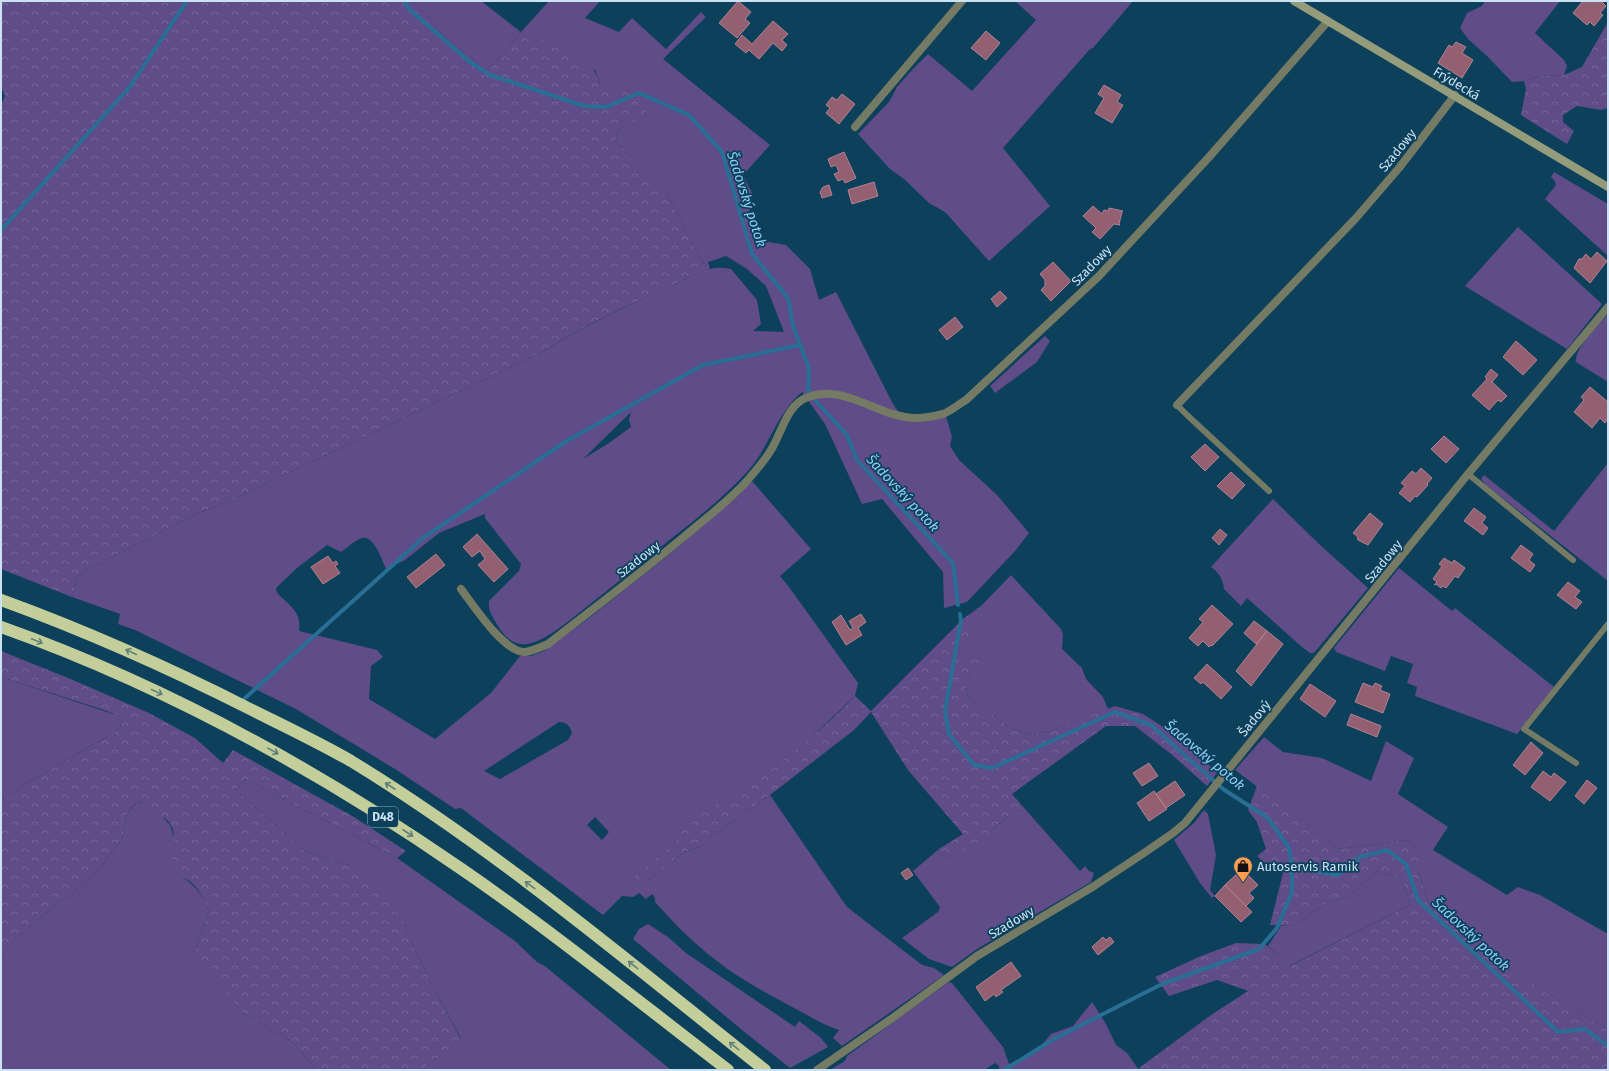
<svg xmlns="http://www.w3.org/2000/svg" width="1609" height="1071" font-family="'Fira Sans',sans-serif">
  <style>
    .grass { fill: #5f4c88; fill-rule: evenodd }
    .forest { fill: url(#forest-crowns) }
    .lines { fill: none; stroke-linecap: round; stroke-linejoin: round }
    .stream { stroke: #286e95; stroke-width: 4 }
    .building { fill: #926071; stroke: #b58092 }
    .service { stroke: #757a65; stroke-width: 6 }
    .minor { stroke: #757a65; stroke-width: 8 }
    .secondary { stroke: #959c7b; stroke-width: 8 }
    .motorway { stroke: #c4ce9b; stroke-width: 12 }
    .oneway { stroke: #5f8078 }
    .labels { text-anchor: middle; stroke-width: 3.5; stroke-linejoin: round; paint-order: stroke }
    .shield { fill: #0d405b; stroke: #91b1c5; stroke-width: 1 }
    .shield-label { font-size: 12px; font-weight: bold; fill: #cae2f3 }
    .street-label { font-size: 13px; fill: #cae2f3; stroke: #0d405b }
    .poi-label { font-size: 13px; fill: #cae2f3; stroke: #0d405b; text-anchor: start }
    .water-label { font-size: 14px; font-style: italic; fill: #8dcdf6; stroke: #0d405b }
  </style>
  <defs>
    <pattern id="forest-crowns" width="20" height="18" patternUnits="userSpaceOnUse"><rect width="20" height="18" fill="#5f4c88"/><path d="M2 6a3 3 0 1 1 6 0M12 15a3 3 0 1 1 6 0" fill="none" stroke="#756699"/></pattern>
  </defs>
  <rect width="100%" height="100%" fill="#0d405b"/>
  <!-- grass -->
  <path class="grass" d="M412,1H481L521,32L549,1H600L585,18L619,32L632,18L666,49L701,12L706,17L663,59L770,145L743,175L752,193L748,224L762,241L786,245L810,269L819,300L836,292L893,404L905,421L946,416L952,437L950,446L959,460L997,495L1029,533L1015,551L967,602L944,608L943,572L882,499L862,504L825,424L802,392C776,414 769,448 747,472C723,498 695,520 667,542C633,570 599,597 565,624C542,640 518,659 498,626C493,617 488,612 489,601L519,571L521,564L485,518V514L439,533L405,560L386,569C382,560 374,535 362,538C355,540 347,548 341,552L327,545L297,568L277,587L276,590L278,594C290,606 302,612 299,631L377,650L383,657L371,666L369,699L435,739L491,693L520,656H531L544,651L589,618L666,557L738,496L752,481L811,549L780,576L789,587L858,683L855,696L802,746L652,861L642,885L684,852L702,846L712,836L770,795L847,907L922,965L934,968L944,975L842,1046L833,1038L839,1030C823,1025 811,1017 796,1009C768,994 741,980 717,961C694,944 674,923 655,902V898L652,894L646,899L639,893L633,897L622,896L603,915L461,808L455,809L395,769L296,709L135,630L118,624L120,614L72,597L78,576L86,570L199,513L236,498L544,351C585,326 629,304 673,285C685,280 697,272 710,269C717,267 724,268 731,269L757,300L761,324L753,331L784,332L766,286L747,269L726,256L703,264L666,191L617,142L616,133C624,123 635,120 647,116L626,86H601L595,70L573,63L521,32L499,59L484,71L470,56L454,45L440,32L432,21ZM631,412L629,420L631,427L609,443L583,459ZM559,722C567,722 570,726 572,733L568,740L500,779L484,771ZM595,817L609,832L602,840L587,825Z
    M1015,1H1133L1093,48L1090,49L1003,148L1050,206L989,261L945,212L929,203L904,179L890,169L858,134L889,102L897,87L913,69L928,54L972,91L1036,20Z
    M1485,1H1560L1535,33L1564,60L1567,66L1564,75L1540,76L1524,81L1512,82L1487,56L1468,39L1460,28L1467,13L1482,6Z
    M1554,172L1608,204V256L1545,199L1556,185L1555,181L1551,177Z
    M1518,227L1602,304L1567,349L1465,286Z
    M1608,314V382L1576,362C1574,349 1599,324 1608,314Z
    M1045,336L1050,341L1037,362L995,393L990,386Z
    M1608,463V581L1486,485L1481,479L1484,475L1554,531Z
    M1273,499L1319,544L1368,588L1314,653H1310L1302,647L1247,598L1241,606L1224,589C1223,579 1219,573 1211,567Z
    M1399,568L1452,611L1455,608L1554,687L1517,734L1415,696L1417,687L1407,683L1413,664L1391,656L1385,671L1336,652L1334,648Z
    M1011,575L1061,629L1063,634L1062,649L1082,668L1086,679L1103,697L1108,709L1050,731L1033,734L1023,733L1009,727L968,697L966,688V681L972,672L979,665L976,658H965L962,653C965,637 972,616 983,604C992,594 1002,585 1011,575Z
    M1,677L119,716L122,719L120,727L115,732L20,787L1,801Z
    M1264,737L1283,752L1322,758L1371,781L1386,741L1414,758L1398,794L1448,827L1433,850L1507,895L1518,887L1540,895L1608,934V1030L1496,961L1487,952L1485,942L1471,939L1429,905L1419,871V853L1407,840L1339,849L1235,770Z
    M245,779L397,858L515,941L537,962L546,967L671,1070H422L461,1038L432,985L412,943L404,922L350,865L306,852L236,790Z
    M137,802L144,803L151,812L162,816L170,825L175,840L174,848L176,873C192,882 202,893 209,910L196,948L240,1011L291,1041L317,1070H1V955L8,948L15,939L59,902L71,895L100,867L122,839L126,817L129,811Z
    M1022,809H1025L1080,871L1085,866L1089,871L1094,873L1091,882L977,949L952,967L929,959L902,938L938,912L940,907L913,871L939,849L944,859L978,842L1011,814Z
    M1204,810L1208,814L1216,855L1210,890L1215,896L1212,898L1200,883L1174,840L1194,823Z
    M1376,871L1401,878L1410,905L1289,966L1268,946L1281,926H1292L1328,902L1348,897Z
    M648,924L668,937L686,953L795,1027L799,1021L821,1038L828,1047L790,1068L742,1030L633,939L639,929Z
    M949,982L952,983L1003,1047L1009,1064L1035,1053L1051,1034L1073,1026L1092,1002L1106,1024L1116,1045L1127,1053L1139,1070H999V1066L995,1063L984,1070H830L845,1061L847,1056Z"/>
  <!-- forest -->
  <path class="forest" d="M1,1H412L432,21L440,32L454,45L470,56L484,71L499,59L521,32L566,49L573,63C592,62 595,70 601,86H626L643,90L647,117C635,120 624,123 616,133L617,142L666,191L703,264L708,262L710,269C696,273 684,280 671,286C627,305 584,326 544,351L236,498L199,513L86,570L78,576L72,597L1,569V105L5,96L1,87Z
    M1608,22V108L1601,110L1577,106L1563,115V122L1574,131L1567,144L1521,115L1526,89L1524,81L1540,76L1564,75L1582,67Z
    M982,605L975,616L962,653L965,658H976L979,661L980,665L972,672L966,681V688L968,697L1009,727L1023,733L1033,734L1050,731L1115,706L1143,714L1183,740L1217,773L1207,786L1171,754L1135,726H1106L1012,794L1025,809C1011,809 989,834 979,842C968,850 955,853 944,859L939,849L963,834L908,770L871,712L854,730L770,795L712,836L702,846L684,852L642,885L636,883L635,877L652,861L683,836L681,829L747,783L751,784C788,758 823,729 855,696L871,711L963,619Z
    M1,651L73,680L149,713L195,738L223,763L233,750L354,817L406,851L397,858L245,779L236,790L306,852L350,865L367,875L404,922L412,943L432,985L461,1039L422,1070H317L291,1041L240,1011L202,963L196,948L209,910C204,899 198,887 188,880C185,878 180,876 177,874C166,863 182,836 168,821C163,815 157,816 151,812C146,809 147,804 141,802L134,804L129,811L126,817L122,839L100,867L71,895L59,902L15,939L8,948L1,955V801L20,787L115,732L120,727L122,719L119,716L104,710L1,677Z
    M1257,786L1339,849L1407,840L1419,853V871L1429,905L1471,939L1485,942L1488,952L1506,967L1608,1030V1069L1139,1070V1068L1211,1015L1248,991L1217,980L1169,996L1155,977L1201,956L1236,943L1265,944L1290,966L1410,905L1401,878L1376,871L1348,897L1328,902L1292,926L1270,925L1284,869L1268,866L1257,856L1266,849L1257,822L1248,810Z"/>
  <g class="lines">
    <!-- stream -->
    <path class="stream" d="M404,1L410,10L470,62L490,75L584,106L606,107L639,93L689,115L722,152L752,254L788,298L793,326L809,368L808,390L815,400L847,435L857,460L953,563L958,605
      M1,230L129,88L187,1
      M960,614L961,620L945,711L949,734L974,765L992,768L1115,712L1151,725L1223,789L1268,818L1289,848L1292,867L1338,875L1360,857L1387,850L1406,864L1418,900L1558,1032L1585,1029L1608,1046
      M244,699L423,538L565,442L703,365L800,345
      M1004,1070L1054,1039L1162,984L1259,949L1277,928L1292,892V867"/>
  </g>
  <!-- building -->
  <path class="building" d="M738,1L751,12L745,19L750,23L737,38L719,23Z
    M1583,1H1601L1606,6L1600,13L1603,15L1594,26L1590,22L1587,25L1573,13Z
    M773,21L788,34L782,40L787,45L782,51L773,43L759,59L749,50L746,53L735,44L742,35L752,44Z
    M986,31L1000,43L986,60L971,48Z
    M1456,42L1466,47L1462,53L1473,60L1462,78L1438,63L1449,45L1452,47Z
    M1104,85L1121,95L1117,102L1123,105L1112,123L1095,113L1104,98L1098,94Z
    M842,94L855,104L839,124L826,113L830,108L826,105L832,97L837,100Z
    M844,152L856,178L845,183L843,179L838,181L834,174L839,172L836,165L831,167L828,159Z
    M874,182L878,196L852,204L848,190Z
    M829,185L832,195L822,198L820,192L823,187Z
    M1093,206L1102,214L1104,210L1108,211L1109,208L1123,211L1122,212L1119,224L1120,225L1114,224L1100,239L1092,232L1096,228L1083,216Z
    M1597,252L1607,261L1590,283L1574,268L1579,259H1582L1586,254L1591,259Z
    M1053,262L1071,281L1051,301L1041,290L1045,286V280L1040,274Z
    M1000,291L1007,298L997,307L991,299Z
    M955,317L963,327L947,340L939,330Z
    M1516,341L1537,360L1523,375L1503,357Z
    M1491,369L1498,375L1492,382L1507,396L1501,402L1498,400L1489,410L1472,395L1487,379L1485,377Z
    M1590,387L1608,402V419L1605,423L1600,418L1592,428L1574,412L1584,400L1581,397Z
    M1444,436L1459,449L1446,463L1431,449Z
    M1205,444L1219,457L1205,471L1191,457Z
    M1421,468L1432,478L1427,484L1428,485L1417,497L1415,496L1410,502L1399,493L1405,486L1401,483L1412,471L1416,474Z
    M1231,472L1245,485L1232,499L1217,486Z
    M1474,508L1486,517L1482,523L1488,528L1483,535L1464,521Z
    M1370,513L1383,524L1368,545L1358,540L1357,536L1353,533Z
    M1220,529L1227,535L1219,545L1212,538Z
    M477,534L508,569L494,582L478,565L485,559L480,551L472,557L463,547Z
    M1521,545L1533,554L1529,560L1535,565L1530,572L1511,558Z
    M436,554L445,565L416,588L407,577Z
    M328,556L333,563L336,561L338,564L335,566L340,573L323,584L311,567Z
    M1444,558L1452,563L1454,560L1465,568L1458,578L1455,576L1446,588L1443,586L1441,588L1436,584L1434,585L1437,582L1433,579L1442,566L1439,564Z
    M1568,582L1580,591L1575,597L1582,602L1576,609L1557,595Z
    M1212,605L1233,624L1212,646L1211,645L1209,647L1203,641L1198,646L1189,638L1203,622L1199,619Z
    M861,614L866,622L858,628L862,635L846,645L832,622L841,615L850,630L853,628L849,621Z
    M1254,621L1267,631L1256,644L1244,633Z
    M1267,631L1283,644L1251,686L1236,671Z
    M1207,664L1232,687L1221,699L1203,682L1201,684L1194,678Z
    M1363,683L1373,687L1375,683L1382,686L1380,690L1390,694L1383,713L1355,702Z
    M1310,684L1336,701L1325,717L1300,699Z
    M1351,714L1381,726L1377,737L1347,725Z
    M1531,742L1543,753L1525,775L1513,765Z
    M1149,763L1158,776L1142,786L1133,773Z
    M1543,771L1551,777L1554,773L1566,782L1550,801L1531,787Z
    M1587,780L1597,788L1584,804L1575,796Z
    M1175,781L1185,795L1166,808L1156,794Z
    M1154,791L1167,809L1149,821L1137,803Z
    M908,868L913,875L906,880L901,873Z
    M1242,869L1258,885L1249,893L1254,898L1246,906L1225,885Z
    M1225,885L1252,912L1241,922L1215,896Z
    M1103,937L1106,940L1110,937L1114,942L1098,955L1092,947Z
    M1011,962L1021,976L1001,990L1003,992L996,997L994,994L985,1001L976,987Z"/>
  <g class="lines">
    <!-- service -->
    <path class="service" d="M1177,405L1187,415L1269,491
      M1468,474L1573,560
      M1576,763L1524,729L1608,624"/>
    <!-- minor -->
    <path class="minor" d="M855,127L962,1
      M1177,405L1356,218L1399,168L1455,95
      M461,589C474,606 503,651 524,652C531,652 541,647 548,644C594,608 641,573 686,535C706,518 729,501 747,481C755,471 764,462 771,450C782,433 786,405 808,397C845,383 879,418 916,418C924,418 935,416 943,414C951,411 959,404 966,400L1099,276L1210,156L1328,21
      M817,1070L894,1017L977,956L1094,886L1144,853L1173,833L1185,823L1468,474L1608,307"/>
    <!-- secondary -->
    <path class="secondary" d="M1294,1L1608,187"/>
    <!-- motorway -->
    <path class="motorway" d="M1,600C86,631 169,668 250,709C284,726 318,742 351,761C498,851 630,963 765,1070
      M1,627C164,685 318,770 460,868C552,931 639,1002 728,1070"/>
  </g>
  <!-- one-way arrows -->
  <defs><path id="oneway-shaft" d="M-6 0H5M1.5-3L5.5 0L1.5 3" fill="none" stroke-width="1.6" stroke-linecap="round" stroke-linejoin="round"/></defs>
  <g class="oneway">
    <use href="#oneway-shaft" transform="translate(37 641) rotate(22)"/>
    <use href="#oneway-shaft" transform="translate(131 652) rotate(-155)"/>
    <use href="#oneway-shaft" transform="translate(157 692) rotate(25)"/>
    <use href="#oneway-shaft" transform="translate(273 751) rotate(29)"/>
    <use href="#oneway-shaft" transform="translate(390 786) rotate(-147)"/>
    <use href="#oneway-shaft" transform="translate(408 833) rotate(33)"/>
    <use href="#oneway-shaft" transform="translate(530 885) rotate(-144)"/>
    <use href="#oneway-shaft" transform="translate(633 965) rotate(-142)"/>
    <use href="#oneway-shaft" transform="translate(734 1046) rotate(-142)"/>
  </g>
  <!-- icons -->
  <defs>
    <g id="shop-pin" transform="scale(1)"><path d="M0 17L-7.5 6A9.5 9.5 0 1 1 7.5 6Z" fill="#fc9e52" stroke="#0d405b"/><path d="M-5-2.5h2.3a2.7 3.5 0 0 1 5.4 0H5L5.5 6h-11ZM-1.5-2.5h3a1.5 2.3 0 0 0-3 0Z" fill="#111"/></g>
  </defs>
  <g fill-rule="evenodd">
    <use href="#shop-pin" x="1243" y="866"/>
  </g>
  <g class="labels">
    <!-- shield labels -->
    <rect class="shield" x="368" y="807" width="30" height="20" rx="3"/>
    <g class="shield-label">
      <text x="383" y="821">D48</text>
    </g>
    <!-- street labels -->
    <g class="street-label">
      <text transform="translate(1457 83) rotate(31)" y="5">Frýdecká</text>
      <text transform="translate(1397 150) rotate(-51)" y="5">Szadowy</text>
      <text transform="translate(1091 265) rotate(-46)" y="5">Szadowy</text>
      <text transform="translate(638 559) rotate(-38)" y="5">Szadowy</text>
      <text transform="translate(1383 561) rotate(-51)" y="5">Szadowy</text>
      <text transform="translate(1254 718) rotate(-51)" y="5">Šadový</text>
      <text transform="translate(1011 922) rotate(-31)" y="5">Szadowy</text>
    </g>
    <!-- poi labels -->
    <g class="poi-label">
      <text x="1257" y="871">Autoservis Ramik</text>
    </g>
    <!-- water labels -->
    <g class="water-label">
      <text transform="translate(747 199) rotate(72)" y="5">Šadovský potok</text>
      <text transform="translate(903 493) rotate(47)" y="5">Šadovský potok</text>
      <text transform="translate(1205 755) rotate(40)" y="5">Šadovský potok</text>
      <text transform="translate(1471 934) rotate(43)" y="5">Šadovský potok</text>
    </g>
  </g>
  <!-- border -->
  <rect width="1609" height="1071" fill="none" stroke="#cae2f3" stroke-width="4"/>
</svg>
